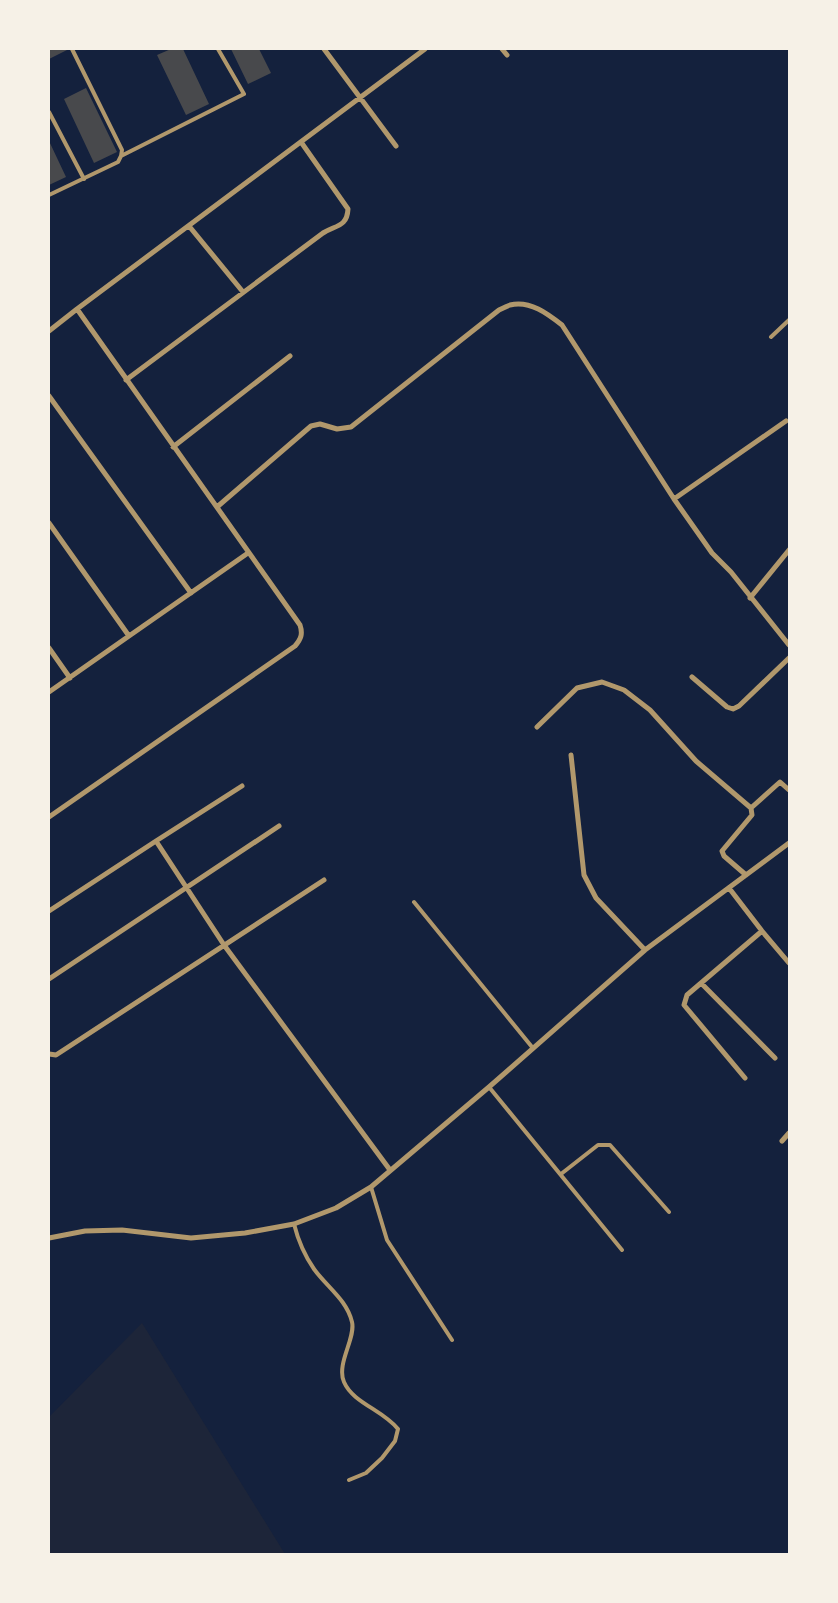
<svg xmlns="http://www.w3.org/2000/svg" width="838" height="1603" font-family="Rubik,sans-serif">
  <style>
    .green { fill: #1d2539 }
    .building { fill: #48494c }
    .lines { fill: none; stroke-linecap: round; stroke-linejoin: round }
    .service { stroke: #b1986c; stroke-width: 4 }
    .minor { stroke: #b1986c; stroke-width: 5 }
  </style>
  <rect width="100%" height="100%" fill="#14213d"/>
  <!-- green -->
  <path class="green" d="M142,1323L285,1554H49V1417Z"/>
  <!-- building -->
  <path class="building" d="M49,49H66L67,50L49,59Z
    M171,49H183L209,104L186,115L157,55Z
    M231,49H259L271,73L248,84Z
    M86,88L117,152L94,163L64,99Z
    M49,141L66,177L49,185Z"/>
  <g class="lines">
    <!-- service -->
    <path class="service" d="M49,112L84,179
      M121,156L244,94L218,49
      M49,195L118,162L121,156L122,150L72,49
      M771,337L789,320
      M414,902L532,1047
      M489,1087L622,1250
      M561,1174L598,1145H610L669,1212
      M371,1187L387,1240L452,1340
      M294,1224C298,1240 305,1256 314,1269C327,1287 347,1300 352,1322C356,1338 336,1364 344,1382C353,1403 383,1410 398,1429L395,1441L382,1458L366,1473L349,1480"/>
    <!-- minor -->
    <path class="minor" d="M324,49L396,146
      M502,49L507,55
      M189,226L243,292
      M49,331L77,309
      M126,380L323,233C336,225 347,227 348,209L301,142
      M49,396L191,593
      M173,447L290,356
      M674,499L786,421
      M217,507L311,426L320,424L337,429L351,427L499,310C503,308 507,306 510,305C530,300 548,314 562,325L674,499L712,553L731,572L789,645
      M49,523L129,636L49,692
      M750,598L789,550
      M129,636L248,553
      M49,648L70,678
      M692,677L727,707L733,709L739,706L789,658
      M537,727L577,688L602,682L624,690L650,710L696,761L751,808L752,815L722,851L724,856L746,875
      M571,755L584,875L596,898L645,950
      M751,808L780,782L789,790
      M49,817L295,646C301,639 303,634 300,625L77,309L425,49
      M156,841L242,786
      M729,888L762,931L789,963
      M49,911L156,841L224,945L390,1170
      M49,979L279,826
      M701,983L775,1058
      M49,1054L56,1055L324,880
      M745,1078L684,1005L687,995L762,931
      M782,1141L789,1133
      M49,1238L85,1231L122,1230L191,1238L245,1233L294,1224L336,1208L371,1187L489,1087L645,950L789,843"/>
  </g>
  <!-- border -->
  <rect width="838" height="1603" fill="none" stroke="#f6f1e7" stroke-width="100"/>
</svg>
